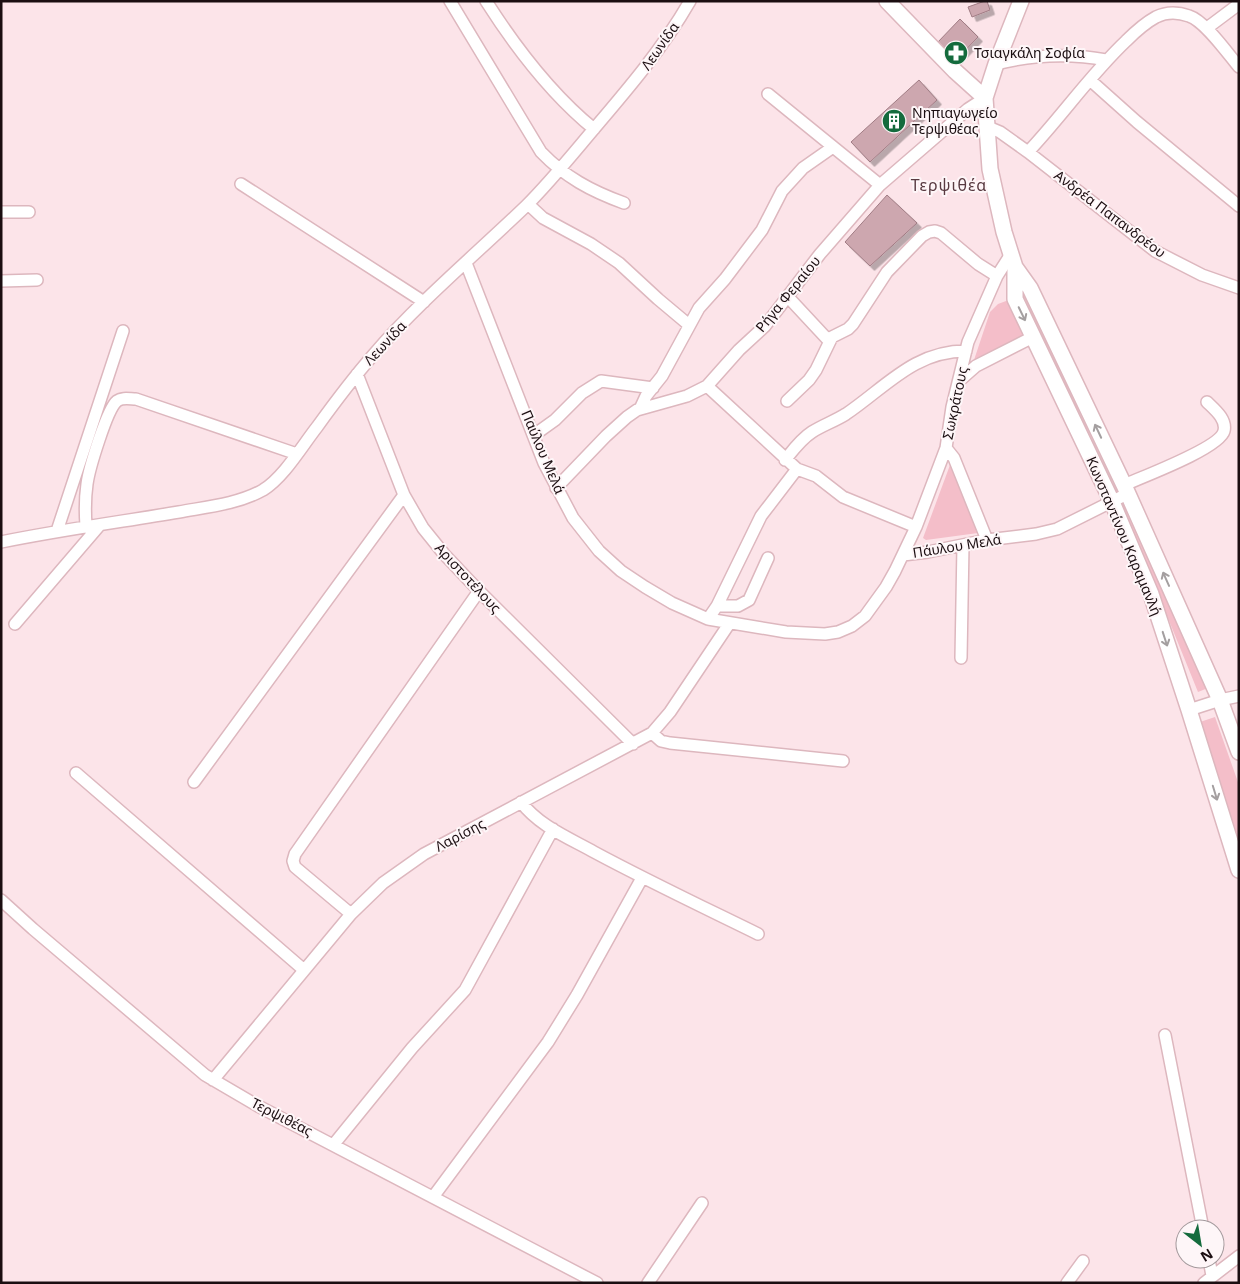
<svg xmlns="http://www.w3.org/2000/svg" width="1240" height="1284" font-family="'Noto Sans',sans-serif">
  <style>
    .green { fill: #f4bec9 }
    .building { fill: #cda7af; stroke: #a07c84; filter: url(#shadow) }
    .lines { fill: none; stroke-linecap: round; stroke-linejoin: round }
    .street-casing { stroke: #ddb7be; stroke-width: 14 }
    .secondary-casing { stroke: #ddb7be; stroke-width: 18 }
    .street { stroke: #fff; stroke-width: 11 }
    .secondary { stroke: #fff; stroke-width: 15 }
    .oneway { stroke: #a49fa0 }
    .labels { text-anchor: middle; stroke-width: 4; stroke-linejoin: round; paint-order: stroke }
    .street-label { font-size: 14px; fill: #1b0e11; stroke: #fef6f8 }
    .poi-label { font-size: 14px; fill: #1b0e11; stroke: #fef6f8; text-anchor: start }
    .quarter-label { font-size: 16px; letter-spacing: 1px; fill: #593a41; stroke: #fef6f8 }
  </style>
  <defs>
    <filter id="shadow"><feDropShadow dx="4.5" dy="4.5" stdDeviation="0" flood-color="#0004"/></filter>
  </defs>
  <rect width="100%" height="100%" fill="#fce4e9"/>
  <!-- green -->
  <path class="green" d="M1024,290L1114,488L1110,490L1021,291Z
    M1006,301L1009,302L1024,336L973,363L990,312L998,304Z
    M950,465H953L978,533L926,540L923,538Z
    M1125,503L1208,688L1198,692L1122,505Z
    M1215,717L1239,785V841L1200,722Z"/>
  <!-- building -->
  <path class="building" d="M985,1H987L990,10L972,17L968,7Z
    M960,19L978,37L955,61L937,43Z
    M919,80L937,100L870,162L851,142Z
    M887,195L917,223L870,266L845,242Z"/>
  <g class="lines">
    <!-- street casing -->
    <g class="street-casing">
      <path id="street" d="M450,1L541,152C565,177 591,191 624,203
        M486,1C516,48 551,94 594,129
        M1207,28L1239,4
        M996,64C1032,55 1069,53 1106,60
        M1090,80L1137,122L1239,206
        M768,94L880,185
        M988,127L1000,132L1028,152L1155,251L1202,275L1239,288
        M1028,152C1062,116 1090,75 1126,41C1135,32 1145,23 1156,17C1166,12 1178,12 1189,16C1205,21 1228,54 1239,67
        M241,184L424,302
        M528,204L543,218L591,244L619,263L658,299L689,325
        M1,212H29
        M466,263L544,463L573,518L599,551L621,571L645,587L672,603L708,619L786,632L825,634L838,632L852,626L865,616L886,587L895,571L916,527L946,448L952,407L968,342L997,276L1011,254
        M1,281L37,280
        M788,297L829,341
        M357,374L404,495L423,528L444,554L479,591L633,744
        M960,380L976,366L1033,337
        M707,386L797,469L816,476L843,497L916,527
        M787,401L809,380L816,370L832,337L848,329L853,324L887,272L922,236L929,232L935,231L941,233L978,264L997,276
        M640,409L646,396L662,376L699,308L725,279L762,230L782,191L803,168L833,147
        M534,435L555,420L582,393L601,381L653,388
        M946,448L954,458L987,540
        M785,460C793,450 801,439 812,432C823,425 835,421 846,414C886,387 914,351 966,351
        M1124,485C1142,477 1220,448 1224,431C1227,419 1214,409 1207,402
        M556,488L606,436L627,417L637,410L687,396L707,386L739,350L765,326L820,254L880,185L968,109L985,98
        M86,526C85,512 85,498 87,484C89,469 107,409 117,401C122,397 130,399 136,399L297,454
        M57,531L123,331
        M1,542C60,530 119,522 179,512C206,507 238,504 263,490C284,477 302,446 317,427C335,402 354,377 374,354C420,301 475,255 526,206C550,182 571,156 593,130C628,89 663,48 690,1
        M903,555L928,552L987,540L1036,534L1057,529L1127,494
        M717,606H738L749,600L768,558
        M708,619L717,606L761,516L797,469
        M15,624L99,526
        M961,658L963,545
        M1189,710L1220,700L1239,696
        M652,733L661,741L670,743L843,761
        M76,773L304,970
        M194,782L404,495
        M521,802C539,826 569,838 594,852C648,881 703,907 758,934
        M1,900L33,929L205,1075L258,1106L597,1283
        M351,914L295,867L293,861L295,854L479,591
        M1165,1035L1203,1229
        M213,1080L351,914L383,883L424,854L652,733L670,712L729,624
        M334,1144L412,1048L465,990L553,829
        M433,1197L548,1042L577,995L642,878
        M1209,1259L1212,1276
        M648,1283L702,1203
        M1067,1283L1083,1261
        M1204,1283L1239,1256"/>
    </g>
    <!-- secondary casing -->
    <g class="secondary-casing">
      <path id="secondary" d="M887,1L955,71L985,98
        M1021,1L996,64L985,98L990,169L1004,232L1015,267V299L1112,502L1151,594L1189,710L1239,870
        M1015,267L1030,288L1124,485L1220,700L1239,752"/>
    </g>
    <!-- street -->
    <use href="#street" class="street"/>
    <!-- secondary -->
    <use href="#secondary" class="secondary"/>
  </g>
  <!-- one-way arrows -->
  <defs><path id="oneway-shaft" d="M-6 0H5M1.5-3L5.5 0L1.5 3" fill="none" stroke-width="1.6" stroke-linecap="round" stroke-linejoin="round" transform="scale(1.25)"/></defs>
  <g class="oneway">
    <use href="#oneway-shaft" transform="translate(1022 314) rotate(64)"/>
    <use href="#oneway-shaft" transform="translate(1098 431) rotate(-115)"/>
    <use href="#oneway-shaft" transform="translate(1166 579) rotate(-114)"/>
    <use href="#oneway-shaft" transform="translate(1165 639) rotate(72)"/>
    <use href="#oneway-shaft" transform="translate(1215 793) rotate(73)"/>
  </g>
  <!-- icons -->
  <defs>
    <g id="pharmacy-disc" transform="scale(1.25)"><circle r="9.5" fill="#146b3d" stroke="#fef6f8"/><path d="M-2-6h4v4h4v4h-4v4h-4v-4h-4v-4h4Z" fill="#fff"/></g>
    <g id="building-disc" transform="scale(1.25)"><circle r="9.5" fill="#146b3d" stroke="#fef6f8"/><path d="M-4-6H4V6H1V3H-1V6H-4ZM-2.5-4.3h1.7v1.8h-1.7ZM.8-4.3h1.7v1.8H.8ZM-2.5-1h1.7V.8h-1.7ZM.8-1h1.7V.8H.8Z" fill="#fff"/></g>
  </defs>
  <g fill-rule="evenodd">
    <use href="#pharmacy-disc" x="956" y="53"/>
    <use href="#building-disc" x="894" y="121"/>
  </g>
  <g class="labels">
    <!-- street labels -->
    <g class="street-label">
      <text transform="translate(660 46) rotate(-55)" y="5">Λεωνίδα</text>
      <text transform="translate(1110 214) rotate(37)" y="5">Ανδρέα Παπανδρέου</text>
      <text transform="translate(788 294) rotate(-51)" y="5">Ρήγα Φεραίου</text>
      <text transform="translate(385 343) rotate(-47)" y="5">Λεωνίδα</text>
      <text transform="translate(955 403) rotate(-78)" y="5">Σωκράτους</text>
      <text transform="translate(543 452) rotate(67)" y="5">Παύλου Μελά</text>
      <text transform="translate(1124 536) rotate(67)" y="5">Κωνσταντίνου Καραμανλή</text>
      <text transform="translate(957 546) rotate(-9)" y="5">Πάυλου Μελά</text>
      <text transform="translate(468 578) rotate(47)" y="5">Αριστοτέλους</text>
      <text transform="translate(460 835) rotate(-28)" y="5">Λαρίσης</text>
      <text transform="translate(282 1117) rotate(27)" y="5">Τερψιθέας</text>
    </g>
    <!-- poi labels -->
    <g class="poi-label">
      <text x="974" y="58">Τσιαγκάλη Σοφία</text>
      <text x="912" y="118">Νηπιαγωγείο<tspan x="912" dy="16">Τερψιθέας</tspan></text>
    </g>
    <!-- quarter labels -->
    <g class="quarter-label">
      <text x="949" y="191">Τερψιθέα</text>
    </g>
  </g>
  <!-- border -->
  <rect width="1240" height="1284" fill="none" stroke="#1b0e11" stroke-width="5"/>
  <!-- north arrow -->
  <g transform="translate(1200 1244) rotate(149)"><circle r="24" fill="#fef6f8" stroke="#a3999c"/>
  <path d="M0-4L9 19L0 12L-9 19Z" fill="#146b3d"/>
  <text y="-8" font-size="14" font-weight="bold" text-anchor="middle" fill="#1b0e11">N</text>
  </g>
</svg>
